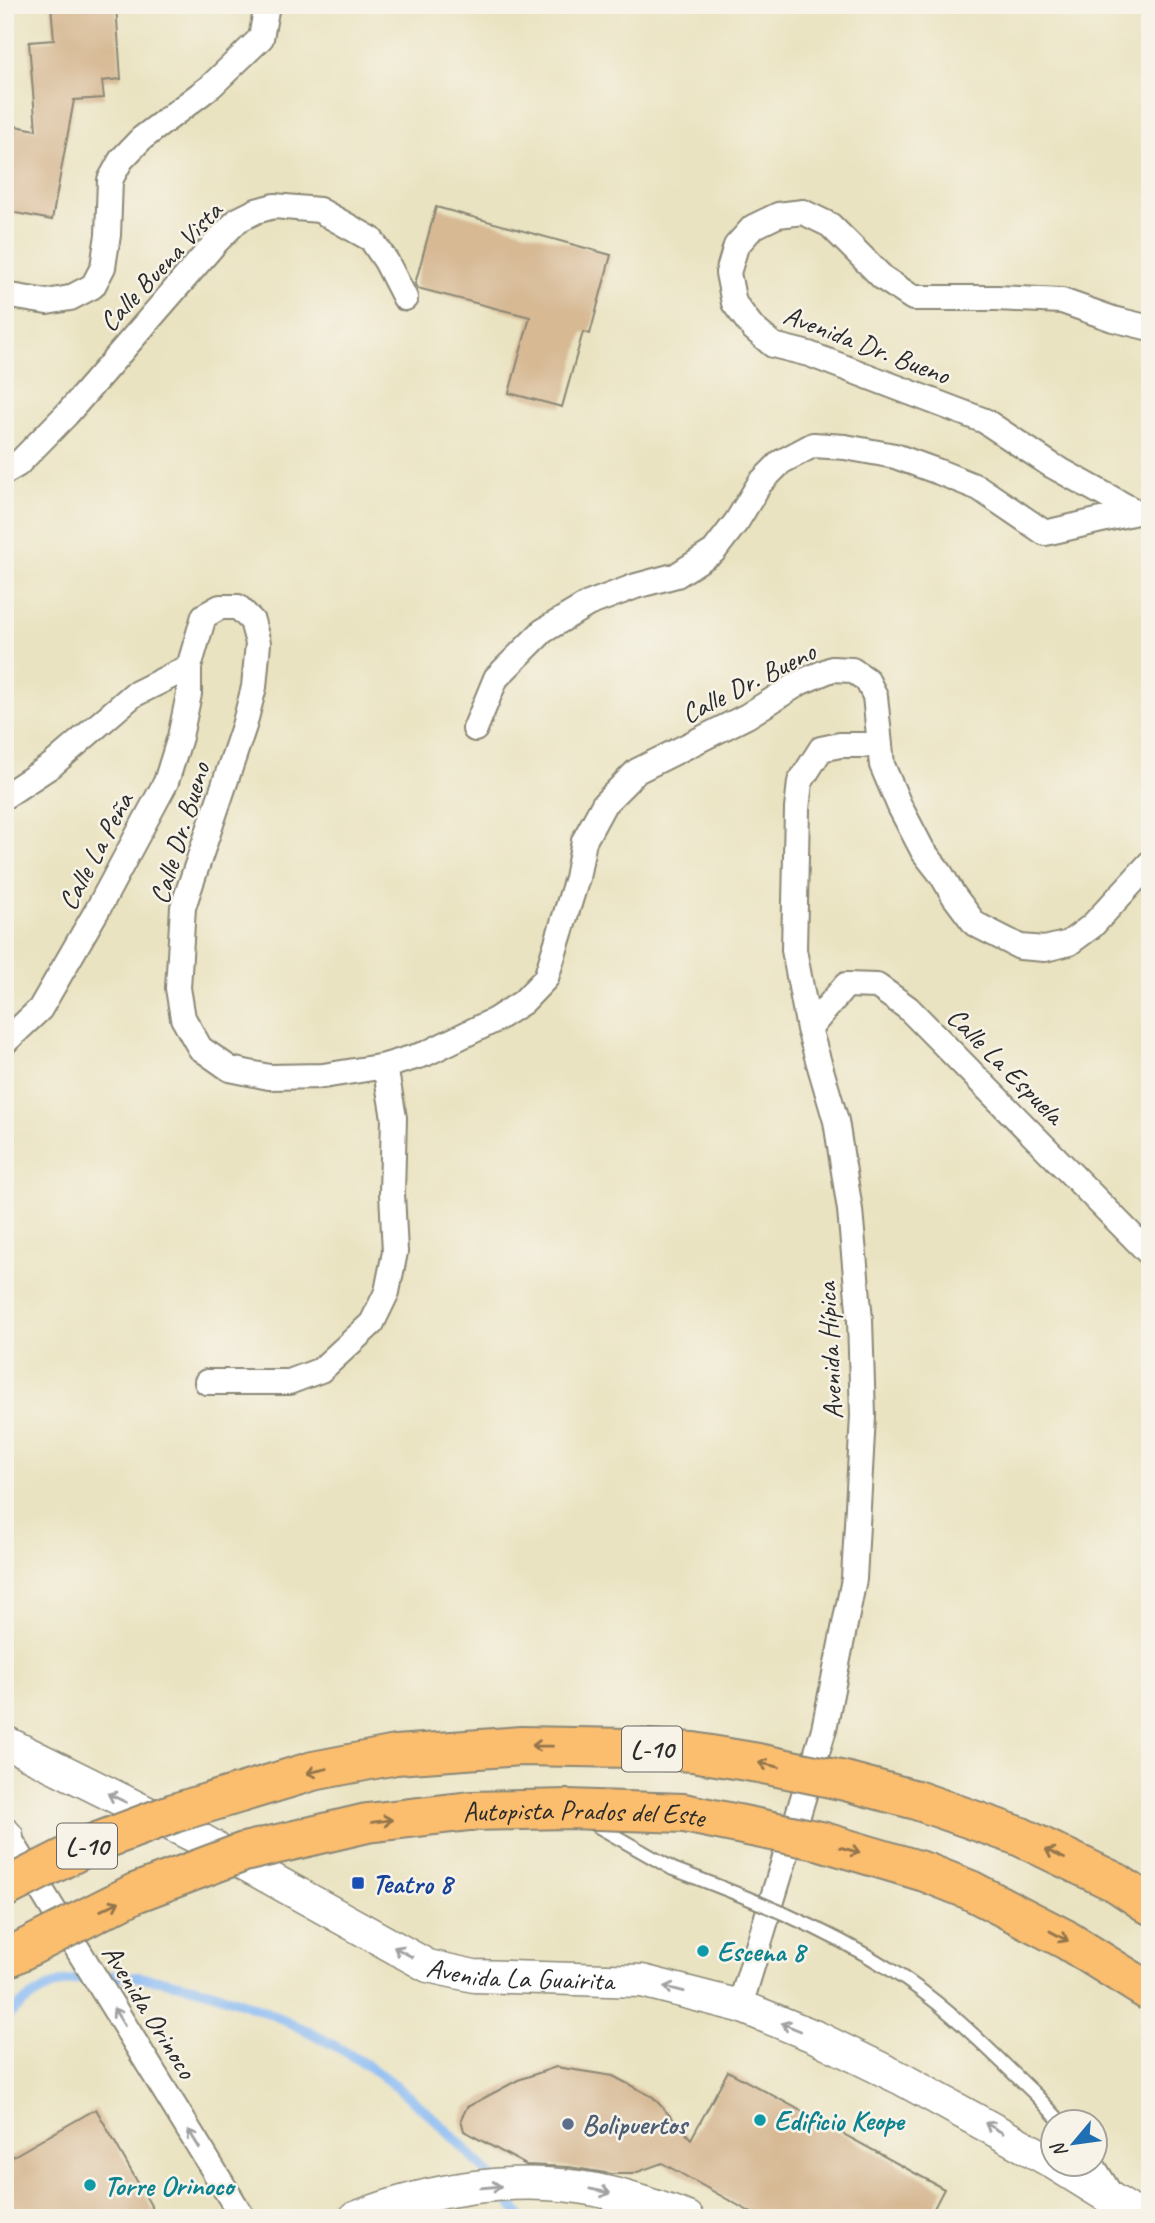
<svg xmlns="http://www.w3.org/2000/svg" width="1155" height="2223" font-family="Caveat,sans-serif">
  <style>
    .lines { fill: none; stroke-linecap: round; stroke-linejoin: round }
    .stream { stroke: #87baf4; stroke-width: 10 }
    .building { fill: #d7b994 }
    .service-casing { stroke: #8a8776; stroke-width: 16 }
    .minor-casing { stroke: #8a8776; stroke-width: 28 }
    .tertiary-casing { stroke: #8a8776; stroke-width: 35 }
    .motorway-casing { stroke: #8a8776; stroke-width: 42 }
    .service { stroke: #fff; stroke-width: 12 }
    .minor { stroke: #fff; stroke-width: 24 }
    .tertiary { stroke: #fff; stroke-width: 32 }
    .motorway { stroke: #fbbd6e; stroke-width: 38 }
    .service-bridge-casing { stroke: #8a8776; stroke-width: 16; stroke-linecap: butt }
    .motorway-bridge-casing { stroke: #8a8776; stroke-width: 42; stroke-linecap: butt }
    .service-bridge { stroke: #fff; stroke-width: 12 }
    .motorway-bridge { stroke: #fbbd6e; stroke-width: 38 }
    .oneway { stroke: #93744c }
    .oneway2 { stroke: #a0a0a0 }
    .transit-dot { fill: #1a4fb4; stroke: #f7f3e8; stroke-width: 2.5 }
    .culture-dot { fill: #0f9aa8; stroke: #f7f3e8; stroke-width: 2.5 }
    .service-dot { fill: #5c6f8a; stroke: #f7f3e8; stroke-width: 2.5 }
    .labels { text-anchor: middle; stroke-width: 5; stroke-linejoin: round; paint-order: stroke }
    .shield { fill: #f7f3e8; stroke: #686764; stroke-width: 2 }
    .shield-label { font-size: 26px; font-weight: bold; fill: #2b2b2b }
    .street-label { font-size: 28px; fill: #2b2b2b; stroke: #f7f3e8 }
    .transit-label { font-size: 28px; font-weight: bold; fill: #164399; stroke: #f7f3e8; text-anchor: start }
    .culture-label { font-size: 28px; font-weight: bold; fill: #0d838f; stroke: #f7f3e8; text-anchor: start }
    .service-label { font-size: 28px; font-weight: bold; fill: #4e5e75; stroke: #f7f3e8; text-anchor: start }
  </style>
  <rect width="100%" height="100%" fill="#f7f3e8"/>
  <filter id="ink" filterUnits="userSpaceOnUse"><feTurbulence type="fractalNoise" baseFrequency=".0143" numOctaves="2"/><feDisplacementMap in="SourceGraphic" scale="14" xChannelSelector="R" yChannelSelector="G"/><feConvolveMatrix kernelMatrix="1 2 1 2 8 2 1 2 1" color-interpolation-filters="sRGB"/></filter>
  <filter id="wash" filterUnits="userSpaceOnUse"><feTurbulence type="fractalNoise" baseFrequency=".00686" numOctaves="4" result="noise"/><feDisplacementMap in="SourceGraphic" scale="28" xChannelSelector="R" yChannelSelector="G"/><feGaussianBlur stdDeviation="1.57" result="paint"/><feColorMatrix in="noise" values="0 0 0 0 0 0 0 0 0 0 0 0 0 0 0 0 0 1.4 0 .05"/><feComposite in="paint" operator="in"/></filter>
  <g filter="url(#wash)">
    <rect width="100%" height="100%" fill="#eae3c1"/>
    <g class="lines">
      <!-- stream -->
      <path class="stream" d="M5,2018C22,2003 41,1988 64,1982C159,1957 296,2017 374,2070C417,2100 457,2139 492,2178
        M502,2189L521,2218"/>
    </g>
    <g id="blocks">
      <!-- building -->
      <path class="building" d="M51,5H116L121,79L102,81L104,98L74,100L52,220L5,211V124L36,130L29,42L54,40Z
        M436,207L611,255L590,334L583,332L562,407L509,393L530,317L417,288L415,284Z
        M556,2067L613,2076L653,2097L691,2139L728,2071L944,2189L929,2218H761L662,2163L632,2174H611L569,2167L526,2165L464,2131L461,2119L467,2107L518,2080Z
        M96,2109L158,2218H5V2161Z"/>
    </g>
  </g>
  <g filter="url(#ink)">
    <use href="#blocks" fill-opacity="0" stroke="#8a8776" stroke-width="2"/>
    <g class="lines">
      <!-- service casing -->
      <g class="service-casing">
        <path id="service" d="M592,1823L673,1869
          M1036,2095L1061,2122
          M1096,2160L1116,2192"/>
      </g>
      <!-- minor casing -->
      <g class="minor-casing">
        <path id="minor" d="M5,295L47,302L70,298L93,286L103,267L108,235L110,180L121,160L141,139L211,86L261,38L267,5
          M1150,328L1113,319L1062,301L996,298H913L883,278L830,225L803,212L778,215L753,227L736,246L728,273L734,303L753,328L773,345L809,354L985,421L1051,465L1136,512L1150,511
          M5,472L17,465L67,414L217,241L238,220L256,211L274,206L319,210L371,239L386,261L405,298
          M475,729L496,678L543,631L588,604L636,586L677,575L714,551L737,521L760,483L781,462L813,445L845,447L895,456L939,472L979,488L1045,533L1136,512
          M5,796L52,765L133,695L189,667
          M809,1029L846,985L877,986L908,1008L1150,1254
          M5,1042L40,1009L99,907L166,782L180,737L189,694V667L204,616L220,607H238L252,621L258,643L254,687L244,726L183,907L178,988L183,1018L200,1048L230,1069L269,1077L323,1076L385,1066L425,1054L495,1020L523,1002L546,978L577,878L584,841L604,804L637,771L747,716L801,682L832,669L852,670L867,680L875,696L882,765L900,807L923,851L941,874L954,896L975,924L1020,947L1045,949L1069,943L1092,926L1150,863
          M207,1382H289L321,1370L372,1323L387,1292L395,1252L392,1193L394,1118L385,1066
          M5,1831L243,2218
          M740,2006L824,1729L854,1579L863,1416L860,1320L850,1210L836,1121L809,1029L794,950L797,809L800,782L821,749L840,745H880"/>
      </g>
      <!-- tertiary casing -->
      <g class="tertiary-casing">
        <g id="tertiary">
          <path id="s1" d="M5,1742L198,1838L428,1966L474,1976L642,1981L740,2006L816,2037L900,2078L1054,2163"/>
          <path d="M5,1834L7,1836"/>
          <path d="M1055,2164L1142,2218"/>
          <path d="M355,2218C429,2189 517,2174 596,2190C627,2196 658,2207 688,2218"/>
        </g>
      </g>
      <!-- motorway casing -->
      <g class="motorway-casing">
        <path id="motorway" d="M1117,1883L1150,1905"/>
      </g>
      <!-- service -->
      <use href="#service" class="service"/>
      <!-- minor -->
      <use href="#minor" class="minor"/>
      <!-- tertiary -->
      <use href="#tertiary" class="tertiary"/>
      <!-- motorway -->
      <use href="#motorway" class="motorway"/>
      <!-- service-bridge casing -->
      <g class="service-bridge-casing">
        <path id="service-bridge" d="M673,1869C748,1897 823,1927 891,1970C945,2003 990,2051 1036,2095"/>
      </g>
      <!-- motorway-bridge casing -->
      <g class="motorway-bridge-casing">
        <g id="motorway-bridge">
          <path d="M5,1888L92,1844L174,1813L313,1771L396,1755L521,1746L629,1748L693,1752L758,1763L845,1781L916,1800L1019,1836L1117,1883"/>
          <path id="s2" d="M5,1959L135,1893L244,1852L367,1823L470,1811L568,1809L684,1813L821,1841L925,1872L970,1890L1065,1939L1150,1992"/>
        </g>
      </g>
      <!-- service-bridge -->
      <use href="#service-bridge" class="service-bridge"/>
      <!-- motorway-bridge -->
      <use href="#motorway-bridge" class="motorway-bridge"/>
    </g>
    <!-- one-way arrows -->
    <defs><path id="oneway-shaft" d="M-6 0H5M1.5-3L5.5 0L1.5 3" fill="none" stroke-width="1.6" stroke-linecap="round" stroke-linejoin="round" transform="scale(1.75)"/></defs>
    <g class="oneway">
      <use href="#oneway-shaft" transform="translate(542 1746) rotate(-179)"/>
      <use href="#oneway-shaft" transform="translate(769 1765) rotate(-168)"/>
      <use href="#oneway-shaft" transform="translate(317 1771) rotate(167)"/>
      <use href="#oneway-shaft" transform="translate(382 1821) rotate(-7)"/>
      <use href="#oneway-shaft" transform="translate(850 1850) rotate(16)"/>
      <use href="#oneway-shaft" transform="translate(1055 1854) rotate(-154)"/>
      <use href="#oneway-shaft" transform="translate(110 1906) rotate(-26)"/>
      <use href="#oneway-shaft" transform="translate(1059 1936) rotate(29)"/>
    </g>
    <g class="oneway2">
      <use href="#oneway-shaft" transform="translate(117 1798) rotate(-154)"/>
      <use href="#oneway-shaft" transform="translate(403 1952) rotate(-151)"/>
      <use href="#oneway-shaft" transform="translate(674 1989) rotate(-166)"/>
      <use href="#oneway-shaft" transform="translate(119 2017) rotate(-122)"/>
      <use href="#oneway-shaft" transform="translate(791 2027) rotate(-158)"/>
      <use href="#oneway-shaft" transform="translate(994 2128) rotate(-150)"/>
      <use href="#oneway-shaft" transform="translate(194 2139) rotate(-122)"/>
      <use href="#oneway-shaft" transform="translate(491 2187) rotate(-5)"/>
      <use href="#oneway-shaft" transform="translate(600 2191) rotate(12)"/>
    </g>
  </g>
  <!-- markers -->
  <rect class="transit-dot" x="351" y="1876" width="14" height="14" rx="3.5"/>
  <g class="culture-dot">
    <circle cx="703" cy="1951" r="7"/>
    <circle cx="760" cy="2120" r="7"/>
    <circle cx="90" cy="2185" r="7"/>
  </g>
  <circle class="service-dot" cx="568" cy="2124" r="7"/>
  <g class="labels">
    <!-- shield labels -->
    <g class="shield">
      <rect x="622" y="1726.5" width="60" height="45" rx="5"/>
      <rect x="57" y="1823.5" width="60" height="45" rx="5"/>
    </g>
    <g class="shield-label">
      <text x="652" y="1758">L-10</text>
      <text x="87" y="1855">L-10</text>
    </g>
    <!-- street labels -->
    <g class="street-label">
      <text transform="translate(160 266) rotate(-47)" y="10">Calle Buena Vista</text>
      <text transform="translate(867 344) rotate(21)" y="10">Avenida Dr. Bueno</text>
      <text transform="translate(748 682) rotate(-27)" y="10">Calle Dr. Bueno</text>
      <text transform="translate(179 833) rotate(-73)" y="10">Calle Dr. Bueno</text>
      <text transform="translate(95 851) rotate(-62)" y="10">Calle La Peña</text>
      <text transform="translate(1006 1065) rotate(45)" y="10">Calle La Espuela</text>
      <text transform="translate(829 1351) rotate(-93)" y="10">Avenida Hípica</text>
      <text dy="10" stroke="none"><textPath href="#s2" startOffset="606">Autopista Prados del Este</textPath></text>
      <text dy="10" stroke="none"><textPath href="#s1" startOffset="572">Avenida La Guairita</textPath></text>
      <text transform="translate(150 2011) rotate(58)" y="10">Avenida Orinoco</text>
    </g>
    <!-- transit labels -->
    <g class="transit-label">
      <text x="372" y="1893">Teatro 8</text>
    </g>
    <!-- culture labels -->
    <g class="culture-label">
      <text x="717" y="1961">Escena 8</text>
      <text x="774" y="2130">Edificio Keope</text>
      <text x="104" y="2195">Torre Orinoco</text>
    </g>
    <!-- service labels -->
    <g class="service-label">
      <text x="582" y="2134">Bolipuertos</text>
    </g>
  </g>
  <!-- margin -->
  <rect width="1155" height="2223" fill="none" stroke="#f7f3e8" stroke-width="28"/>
  <!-- north arrow -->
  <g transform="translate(1074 2143) rotate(241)"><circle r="33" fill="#f7f3e8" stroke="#a5a39c" stroke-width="2"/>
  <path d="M0-5L12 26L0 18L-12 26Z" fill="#1f6fb2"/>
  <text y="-10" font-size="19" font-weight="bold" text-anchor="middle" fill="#2b2b2b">N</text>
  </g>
</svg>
